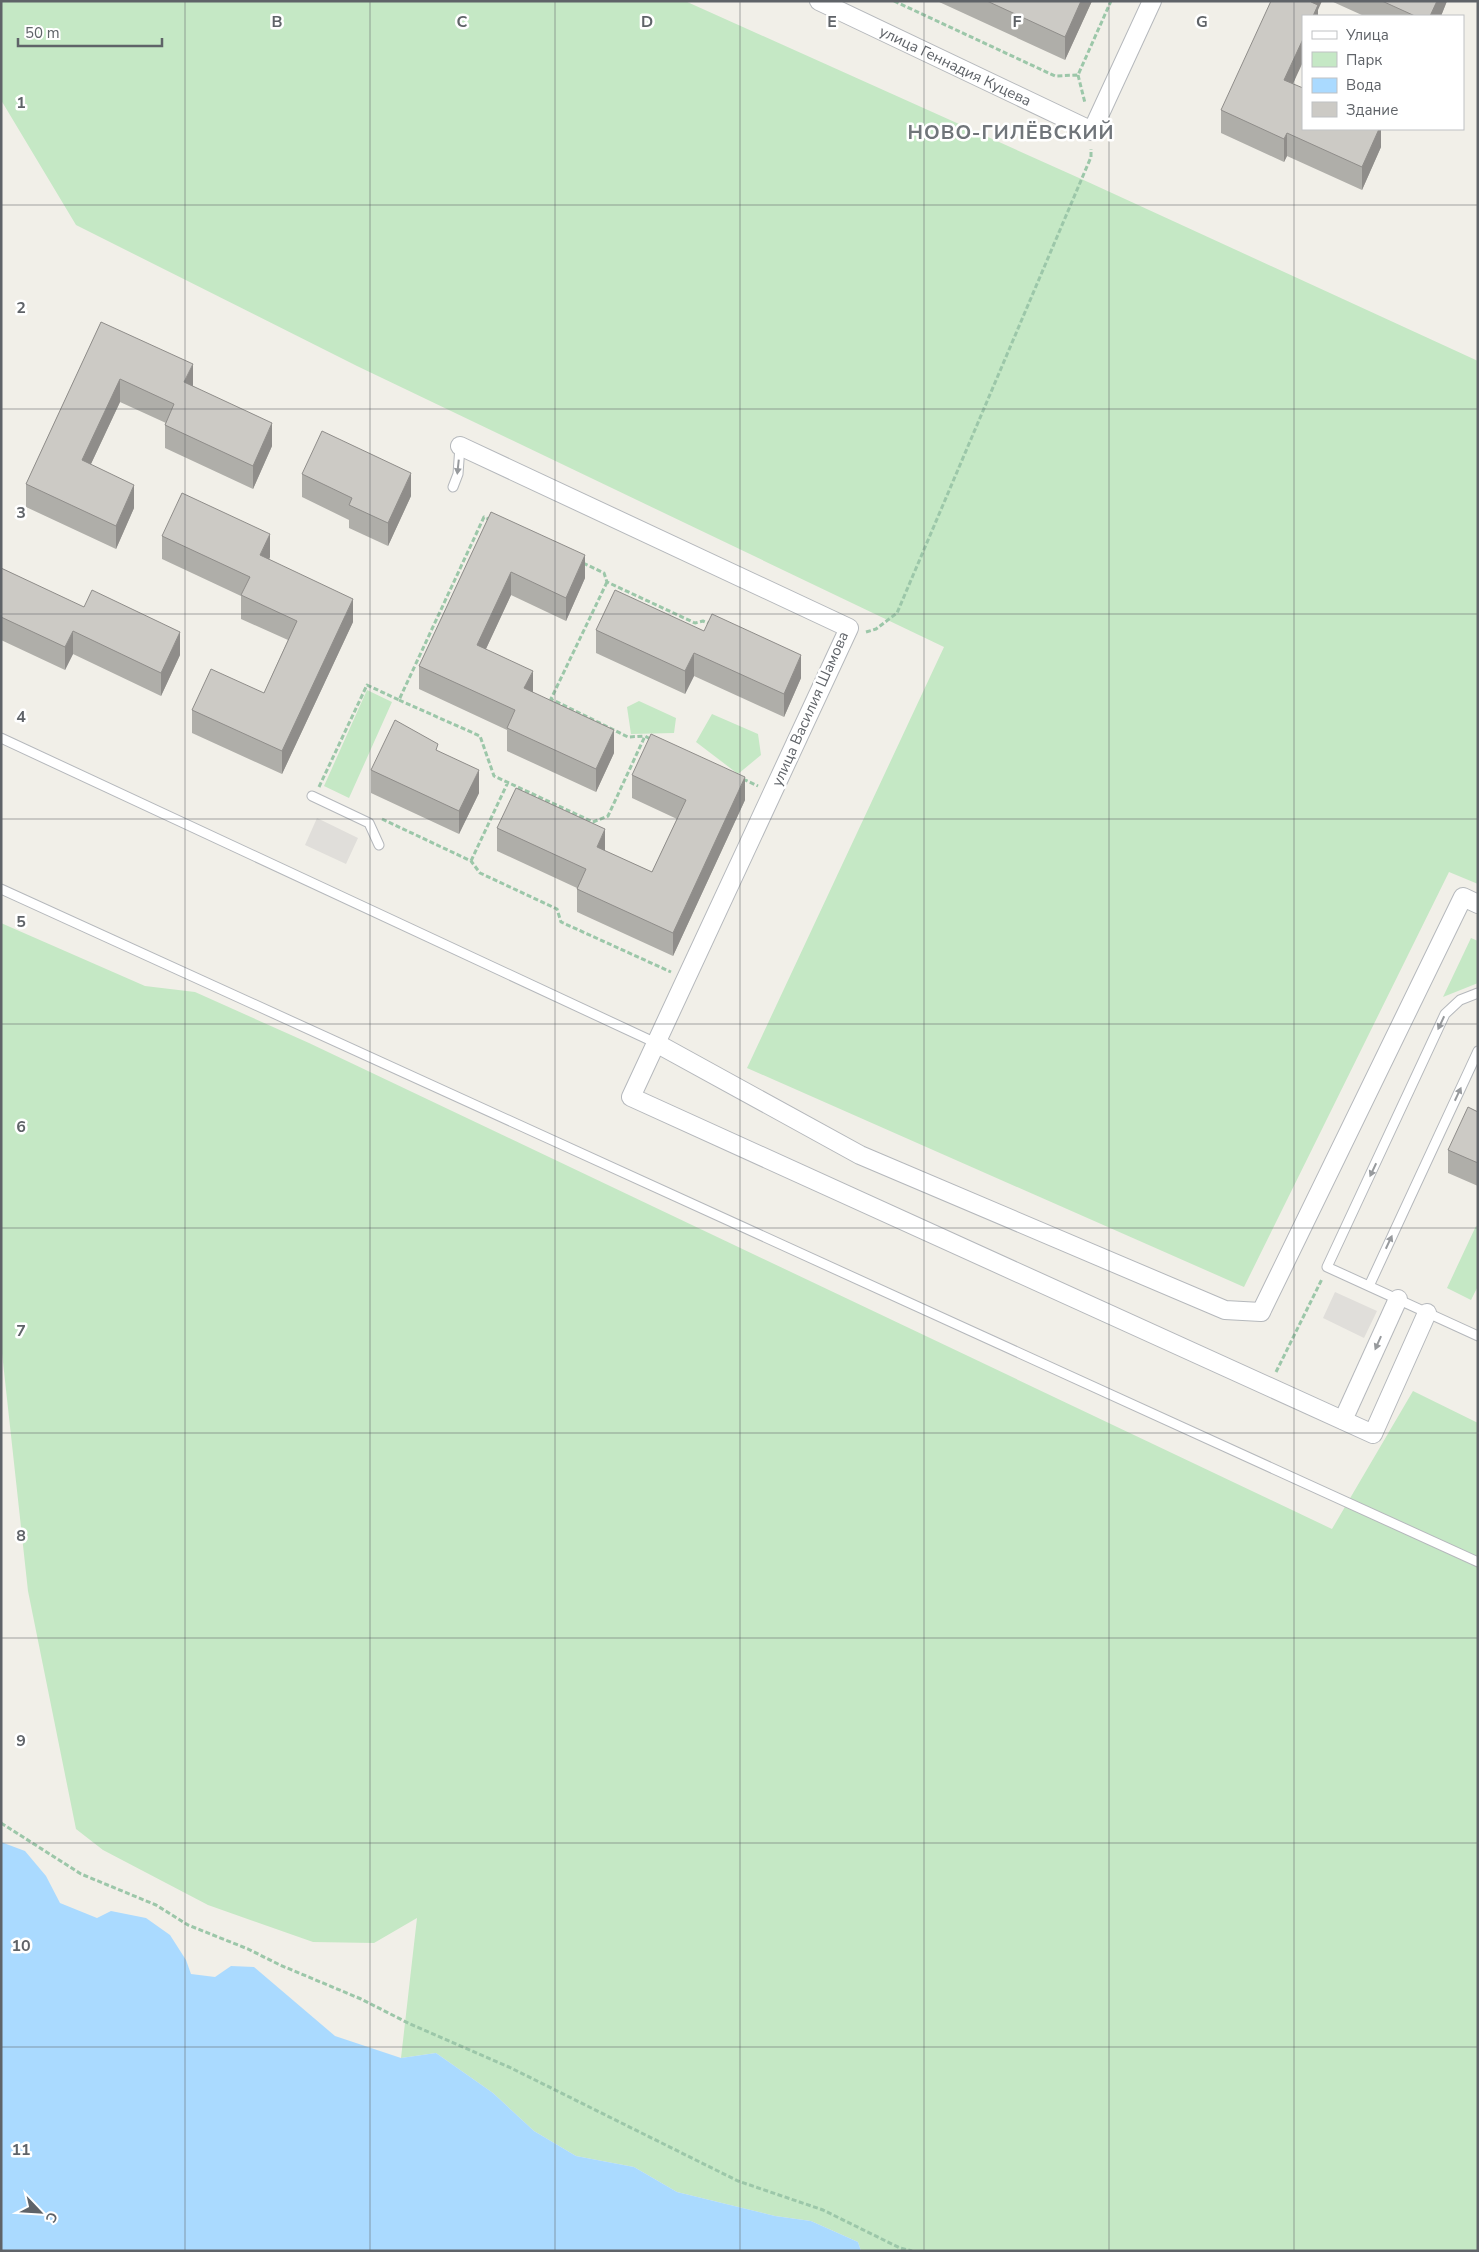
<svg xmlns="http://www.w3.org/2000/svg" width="1479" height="2252" font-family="'Nunito Sans',sans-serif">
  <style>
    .industrial { fill: #e0deda }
    .green { fill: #c5e8c5 }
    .water { fill: #aadaff }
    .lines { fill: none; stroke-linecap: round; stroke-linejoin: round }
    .service-casing { stroke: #b5b8bc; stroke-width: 11 }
    .minor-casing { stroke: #b5b8bc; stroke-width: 20 }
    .path { stroke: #9cc7a9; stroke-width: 3; stroke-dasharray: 5 2.5; stroke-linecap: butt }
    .service { stroke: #fff; stroke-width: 9 }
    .minor { stroke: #fff; stroke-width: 18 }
    .wall { fill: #afaea9 }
    .shaded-wall { fill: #8f8d8a }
    .building { fill: #cccac5; stroke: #8f8d8a }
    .oneway { fill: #979a9d }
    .grid { fill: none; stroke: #5f6368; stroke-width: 1; stroke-opacity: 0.55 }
    .labels { text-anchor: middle; stroke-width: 5; stroke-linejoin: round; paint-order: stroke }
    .street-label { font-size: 15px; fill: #5f6368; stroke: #fff }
    .district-label { font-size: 20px; font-weight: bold; letter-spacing: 1px; fill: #70757a; stroke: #fff }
    .grid-label { font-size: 16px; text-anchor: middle; font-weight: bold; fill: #5f6368; stroke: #fff; stroke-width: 5; stroke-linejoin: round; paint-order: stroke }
  </style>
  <rect width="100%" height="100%" fill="#f1efe8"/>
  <!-- industrial -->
  <path class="industrial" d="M317,818L358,838L346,864L305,845Z
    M1335,1292L1377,1311L1364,1338L1323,1318Z"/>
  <!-- green -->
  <path class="green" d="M1,1H685L1088,182L1478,361V884L1449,872L1244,1287L747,1068L944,647L357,366L76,225L1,100Z
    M367,690L392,702L349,798L324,786Z
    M639,701L676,718L674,733L631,734L627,707Z
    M712,714L758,734L761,755L738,774L696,742Z
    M1,923L145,986L195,992L309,1043L1332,1529L1413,1391L1478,1423V2251H861L858,2242L811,2221L775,2216L677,2192L634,2167L576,2156L534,2131L493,2093L436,2053L401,2058L417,1918L374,1943L313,1942L208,1905L103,1850L76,1829L28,1591L1,1344Z
    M1471,938L1478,941V983L1443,997Z
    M1476,1226L1478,1227V1286L1471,1300L1447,1288Z"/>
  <!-- water -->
  <path class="water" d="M1,1842L25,1851L46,1876L60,1903L97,1918L111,1911L146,1918L170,1935L186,1960L191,1974L215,1977L231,1966L254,1967L335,2036L401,2058L436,2053L493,2093L534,2131L576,2156L634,2167L677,2192L775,2216L811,2221L858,2242L861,2251H1Z"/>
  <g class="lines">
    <!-- service casing -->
    <g class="service-casing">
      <path id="service" d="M453,487L458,474L460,446
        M1,738L656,1043
        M312,796L369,823L379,845
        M1,889L1478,1562
        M1478,993L1460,1000L1445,1014L1327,1267L1478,1336
        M1369,1286L1478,1051"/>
    </g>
    <!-- minor casing -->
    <g class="minor-casing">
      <g id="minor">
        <path id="s1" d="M819,1L1092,131L1152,1"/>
        <path d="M460,446L849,628L631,1097L1373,1434L1427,1313"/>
        <path d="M656,1043L860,1155L1225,1310L1261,1312L1463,897L1478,904"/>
        <path d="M1343,1420L1398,1299"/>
      </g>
    </g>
    <!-- path -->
    <path class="path" d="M894,1L1055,76L1078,75L1111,1
      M1078,75L1085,103
      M583,563L604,573L607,582L695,623L703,621L710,624
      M607,582L551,699L628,737L645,736
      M866,632L876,629L897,613L1091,157V149
      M399,700L480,736L494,776L593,822L608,816L645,736L652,740
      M743,779L758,786
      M319,787L367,685L399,700L484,517L491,520
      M382,819L471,861L480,873L557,909L561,922L671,972
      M471,861L508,782
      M1276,1372L1322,1279
      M1,1823L81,1874L156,1905L188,1925L248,1949L280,1965L361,1999L410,2024L509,2067L738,2181L823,2210L900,2248L912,2251"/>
    <!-- service -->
    <use href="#service" class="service"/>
    <!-- minor -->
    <use href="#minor" class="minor"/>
  </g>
  <!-- wall -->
  <path class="wall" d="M937,1H1092L1065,60Z
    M1331,1H1447L1441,16H1364Z
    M1318,10V16L1293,84L1381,129V147L1362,190L1287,156L1284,162L1221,133V110Z
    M101,322L193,386L272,446L253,489L165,448V425L166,423L120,402L91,464L134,508L116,549L26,507V484Z
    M302,474L411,496L388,546L349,528V520L302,497Z
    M491,512L585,578L566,621L511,595L486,649L533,692L614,753L596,792L507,751V730L419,689V666Z
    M162,536L270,557L269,560L353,622L282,774L192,733V710L264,693L288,640L241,619V596L162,559Z
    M1,568L180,655L161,696L73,654L65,670L1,640Z
    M596,630L801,678L784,717L694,676L685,694L596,653Z
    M438,751L479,793L459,834L371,793V770Z
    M632,775L745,800L673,956L577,912V888L497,851V828L605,851L652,872L677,819L632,798Z
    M1478,1112V1186L1448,1173V1150Z"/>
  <!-- shaded-wall -->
  <path class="shaded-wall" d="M1081,1H1092L1065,60V37Z
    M1312,1H1322L1318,10V16H1311Z
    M1437,1H1447L1441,16H1430Z
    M1303,39V62L1284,103V80Z
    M1379,129H1381V147L1362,190V167Z
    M1287,133V156L1284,162V139Z
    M193,364V387L184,382Z
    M120,379V402L82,483V460Z
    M272,423V446L253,489V466Z
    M411,473V496L388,546V523Z
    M134,485V508L116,549V526Z
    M270,534V557L260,578V555Z
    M585,555V578L566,621V598Z
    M511,572V595L477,668V645Z
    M353,599V622L282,774V751Z
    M73,631V654L65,670V647Z
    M180,632V655L161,696V673Z
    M694,653V676L685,694V671Z
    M801,655V678L784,717V694Z
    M533,671V694L524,688Z
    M614,730V753L596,792V769Z
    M479,770V793L459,834V811Z
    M745,777V800L673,956V933Z
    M605,829V852L597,847Z"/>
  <!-- building -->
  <path class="building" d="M987,1H1081L1065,37Z
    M1271,1H1312L1311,2L1318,5L1313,16H1303V39L1284,80L1303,88V129H1379L1362,167L1287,133L1284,139L1221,110Z
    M1382,1H1437L1430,16H1415Z
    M101,322L193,364L184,382L272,423L253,466L165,425L174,404L120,379L82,460L134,485L116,526L26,484Z
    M322,431L411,473L388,523L349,505L352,498L302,474Z
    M182,493L270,534L260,555L353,599L282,751L192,710L211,669L264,693L297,621L241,595L250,577L162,536Z
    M491,512L585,555L566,598L511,572L477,645L533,671L524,688L614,730L596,769L507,728L515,710L419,666Z
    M1,568L84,607L92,590L180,632L161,673L73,631L65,647L1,617Z
    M615,590L704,631L712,614L801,655L784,694L694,653L685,671L596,630Z
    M395,720L438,744L436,750L479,770L459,811L371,770Z
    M651,734L745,777L673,933L577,889L586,869L497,828L516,788L605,829L597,847L652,872L686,800L632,775Z
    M1468,1107L1478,1112V1163L1448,1150Z"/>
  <!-- one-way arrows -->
  <defs><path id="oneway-solid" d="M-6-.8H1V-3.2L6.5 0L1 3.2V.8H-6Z" transform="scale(1.25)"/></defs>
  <g class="oneway">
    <use href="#oneway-solid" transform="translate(458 467) rotate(96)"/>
    <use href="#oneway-solid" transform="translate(1441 1023) rotate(115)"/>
    <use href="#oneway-solid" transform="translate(1458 1094) rotate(-65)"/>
    <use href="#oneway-solid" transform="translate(1373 1170) rotate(115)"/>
    <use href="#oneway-solid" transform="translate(1389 1242) rotate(-65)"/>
    <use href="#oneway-solid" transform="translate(1378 1343) rotate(114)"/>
  </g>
  <!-- grid -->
  <path class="grid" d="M185,1V2251M370,1V2251M555,1V2251M740,1V2251M924,1V2251M1109,1V2251M1294,1V2251M1,205H1478M1,409H1478M1,614H1478M1,819H1478M1,1024H1478M1,1228H1478M1,1433H1478M1,1638H1478M1,1843H1478M1,2047H1478"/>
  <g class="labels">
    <!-- street labels -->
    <g class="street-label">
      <text dy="5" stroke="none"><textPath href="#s1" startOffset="151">улица Геннадия Куцева</textPath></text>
      <text transform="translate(810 709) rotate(-66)" y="5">улица Василия Шамова</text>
    </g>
    <!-- district labels -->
    <g class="district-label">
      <text x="1011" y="139">НОВО-ГИЛЁВСКИЙ</text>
    </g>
  </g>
  <g class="grid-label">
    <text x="277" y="27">B</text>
    <text x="462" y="27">C</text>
    <text x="647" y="27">D</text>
    <text x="832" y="27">E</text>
    <text x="1017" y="27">F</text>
    <text x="1202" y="27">G</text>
    <text x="21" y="108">1</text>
    <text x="21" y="313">2</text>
    <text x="21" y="518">3</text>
    <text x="21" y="722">4</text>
    <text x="21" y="927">5</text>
    <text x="21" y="1132">6</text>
    <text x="21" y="1336">7</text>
    <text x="21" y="1541">8</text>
    <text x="21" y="1746">9</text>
    <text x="21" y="1951">10</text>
    <text x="21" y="2155">11</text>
  </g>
  <!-- border -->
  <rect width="1479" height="2252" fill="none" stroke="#5f6368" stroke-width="5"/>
  <!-- legend -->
  <rect x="1302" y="15" width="162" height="115" fill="#ffffff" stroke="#bfc1c3"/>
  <rect x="1312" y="31" width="25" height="8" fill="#ffffff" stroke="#bfc1c3"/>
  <text x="1346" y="40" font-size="15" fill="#5f6368">Улица</text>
  <rect x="1312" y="52" width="25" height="15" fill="#c5e8c5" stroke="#bfc1c3"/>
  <text x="1346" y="65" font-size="15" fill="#5f6368">Парк</text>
  <rect x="1312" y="78" width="25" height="15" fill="#aadaff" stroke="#bfc1c3"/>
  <text x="1346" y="90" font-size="15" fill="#5f6368">Вода</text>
  <rect x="1312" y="102" width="25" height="15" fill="#cccac5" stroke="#bfc1c3"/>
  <text x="1346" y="115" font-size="15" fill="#5f6368">Здание</text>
  <!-- north arrow -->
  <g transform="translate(40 2212) rotate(115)" stroke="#ffffff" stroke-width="4" paint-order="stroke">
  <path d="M0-4L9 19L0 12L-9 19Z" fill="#5f6368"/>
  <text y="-8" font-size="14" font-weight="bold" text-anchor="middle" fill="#5f6368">С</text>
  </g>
  <!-- scale -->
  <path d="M18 38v8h144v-8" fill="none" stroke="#5f6368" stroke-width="2.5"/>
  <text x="25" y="38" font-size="15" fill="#5f6368" stroke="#ffffff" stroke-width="4" paint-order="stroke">50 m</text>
</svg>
